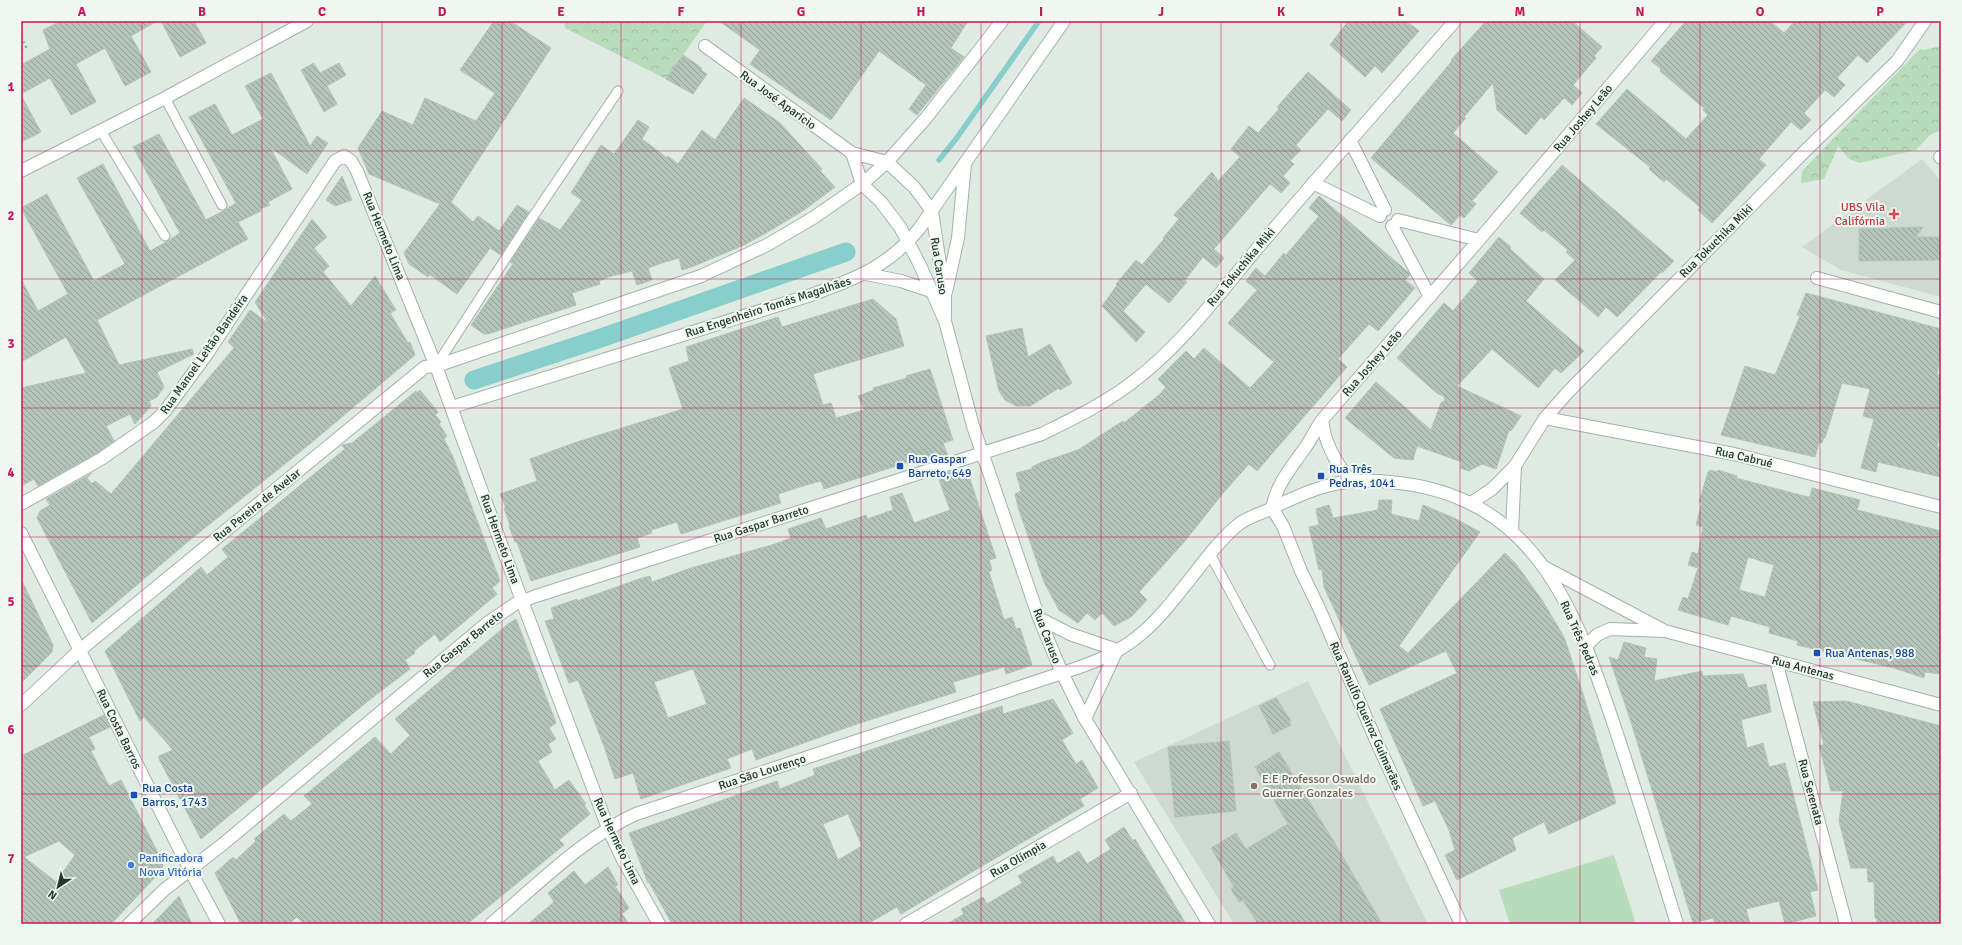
<svg xmlns="http://www.w3.org/2000/svg" width="1962" height="945" font-family="Signika,sans-serif">
  <style>
    .built { fill: #cdd9d1 }
    .green { fill: #b8dbba }
    .forest { fill: url(#forest-crowns) }
    .lines { fill: none; stroke-linecap: round; stroke-linejoin: round }
    .stream { stroke: #88cecb; stroke-width: 5.5 }
    .canal { stroke: #88cecb; stroke-width: 19 }
    .building { fill: url(#building-back-hatch); stroke: #b2c3b8; fill-rule: evenodd }
    .lane-casing { stroke: #a2b1a9; stroke-width: 11 }
    .street-casing { stroke: #a2b1a9; stroke-width: 14 }
    .secondary-casing { stroke: #9fb5a8; stroke-width: 14 }
    .path { stroke: #80ad96; stroke-width: 2.5; stroke-dasharray: 2 3; stroke-linecap: butt }
    .lane { stroke: #fff; stroke-width: 9 }
    .street { stroke: #fff; stroke-width: 12 }
    .secondary { stroke: #fff; stroke-width: 12 }
    .grid { fill: none; stroke: #c2185b; stroke-width: 1; stroke-opacity: 0.55 }
    .health-dot { fill: #e0444e; stroke: #eff7f1; stroke-width: 1.5 }
    .transit-dot { fill: #1a4fb4; stroke: #eff7f1; stroke-width: 1.5 }
    .education-dot { fill: #8d6e63; stroke: #eff7f1; stroke-width: 1.5 }
    .shop-dot { fill: #3f7fe0; stroke: #eff7f1; stroke-width: 1.5 }
    .labels { text-anchor: middle; stroke-width: 4; stroke-linejoin: round; paint-order: stroke }
    .street-label { font-size: 12px; fill: #21392e; stroke: #eff7f1 }
    .health-label { font-size: 12px; fill: #be3a42; stroke: #eff7f1; text-anchor: end }
    .transit-label { font-size: 12px; fill: #164399; stroke: #eff7f1; text-anchor: start }
    .education-label { font-size: 12px; fill: #785e54; stroke: #eff7f1; text-anchor: start }
    .shop-label { font-size: 12px; fill: #366cbe; stroke: #eff7f1; text-anchor: start }
    .neatline { fill: none; stroke: #c2185b; stroke-width: 1.5 }
    .grid-label { font-size: 13px; text-anchor: middle; font-weight: bold; fill: #c2185b }
  </style>
  <defs>
    <pattern id="forest-crowns" width="20" height="18" patternUnits="userSpaceOnUse"><rect width="20" height="18" fill="#b8dbba"/><path d="M2 6a3 3 0 1 1 6 0M12 15a3 3 0 1 1 6 0" fill="none" stroke="#9ebda0"/></pattern>
    <pattern id="building-back-hatch" width="6" height="6" patternUnits="userSpaceOnUse"><rect width="6" height="6" fill="#b4c4bb"/><path d="M-1 5l2 2M0 0l6 6M5-1l2 2" fill="none" stroke="#92a098"/></pattern>
  </defs>
  <rect width="100%" height="100%" fill="#dfeae3"/>
  <!-- built -->
  <path class="built" d="M1922,159L1941,181V297L1841,270L1802,247Z
    M1308,681L1428,924H1234L1134,762Z"/>
  <!-- green -->
  <path class="green" d="M1614,855L1636,924H1510L1499,890Z"/>
  <!-- forest -->
  <path class="forest" d="M564,21H707L666,79L565,28Z
    M1941,46V130L1930,135L1916,150L1860,163L1849,159L1838,146L1824,179L1801,183L1802,172L1805,168L1920,49L1923,50Z"/>
  <g class="lines">
    <!-- stream -->
    <path class="stream" d="M939,160L956,139L1039,21"/>
    <!-- canal -->
    <path class="canal" d="M474,380L601,338L846,252"/>
  </g>
  <!-- building -->
  <path class="building" d="M61,21H157L131,36L151,72L125,86L105,48L76,64L96,102L71,115L50,78L21,94V65L50,49L43,30Z
    M161,21H194L206,43L180,57Z
    M494,21H510L551,48L451,202L473,222L478,216L499,231L517,205L529,212L501,255L490,248L457,294L429,274L428,277L409,264L404,253L440,204L369,174L358,148L382,111L413,125L425,98L476,121L495,93L460,70Z
    M719,21H968L951,48L964,57L917,115L909,109L926,85L879,51L831,120L750,64L760,50Z
    M1348,21H1406L1419,31L1382,73L1375,66L1365,77L1330,45Z
    M1486,21H1572L1602,47L1594,56L1596,58L1573,85L1582,93L1572,105L1564,98L1544,120L1541,117L1526,135L1497,110L1493,83L1464,117L1466,118L1453,133L1498,172L1472,201L1476,204L1464,218L1460,215L1451,225L1371,158L1452,61L1451,60Z
    M1686,21H1770L1784,33L1795,21H1908L1867,63L1858,55L1837,78L1845,85L1834,97L1825,90L1804,113L1811,120L1801,130L1791,122L1759,159L1766,165L1712,223L1698,210L1700,207L1666,179L1664,182L1649,169L1650,167L1596,124L1627,89L1686,139L1708,115L1703,110L1705,109L1660,71L1661,69L1651,61Z
    M683,55L702,68L701,70L707,74L693,94L666,79Z
    M314,63L320,73L339,63L346,75L327,86L337,104L324,112L301,70Z
    M1308,72L1351,110L1342,121L1328,109L1296,145L1301,150L1290,161L1294,164L1283,176L1290,183L1281,193L1270,184L1256,200L1214,249L1224,258L1216,268L1203,257L1185,280L1187,282L1169,303L1146,284L1123,311L1145,332L1136,342L1102,306L1117,285L1116,284L1136,260L1142,265L1164,239L1163,238L1179,219L1174,215L1212,172L1218,181L1240,157L1231,149L1249,126L1258,133L1279,109L1277,107Z
    M271,73L310,146L317,136L328,143L307,174L270,147L292,189L268,202L270,205L260,209L261,211L238,222L248,239L97,320L119,365L192,349L194,354L157,372L164,387L157,397L149,401L151,406L135,424L130,414L106,426L114,441L97,453L38,486L34,479L21,486V388L86,373L66,337L21,362V279L38,311L68,294L21,208L47,194L94,281L125,264L77,178L103,164L150,251L168,241L180,233L133,147L159,134L206,220L225,210L236,203L189,117L215,104L232,135L263,119L245,86Z
    M21,95L41,132L21,142Z
    M744,98L780,123L822,169L820,171L835,187L804,210L773,229L744,245L694,266L682,270L679,258L662,263L648,268L652,280L637,285L632,271L608,277L599,281L600,284L572,293L576,305L488,334H484L471,325L513,264L510,262L539,218L560,230L582,200L571,193L601,145L614,154L638,120L649,127L642,139L667,158L668,156L678,164L702,130L715,140Z
    M1562,165L1674,261L1662,273L1661,272L1617,317L1606,307L1598,317L1555,280L1575,260L1566,252L1568,250L1544,230L1542,232L1520,213Z
    M342,176L352,200L335,206L326,200Z
    M1319,196L1408,272L1410,275L1405,280L1415,288L1378,331L1369,324L1353,342L1338,359L1347,367L1257,471L1249,464L1224,492L1185,541L1139,592L1147,600L1131,617L1114,626L1102,613L1095,620L1087,613L1078,623L1059,610L1044,582L1018,507L1015,494L1021,491L1016,473L1032,469V467L1042,462L1078,450L1123,421L1124,423L1159,395L1166,387L1158,379L1186,351L1194,359L1204,348L1250,388L1274,362L1228,323L1257,290L1246,281L1256,268L1265,276L1284,253L1286,255L1319,216L1309,208Z
    M312,219L327,237L314,248L329,266L323,272L351,306L375,276L396,310L390,313L408,343L410,342L415,355L311,443L191,539L92,623L37,518L40,511L50,505L46,499L92,473L87,478L92,484L95,481L111,494L234,348L228,342L250,310L268,323L255,302Z
    M1923,227L1916,237H1941V260L1859,261V229Z
    M1499,237L1511,247L1510,249L1544,279L1526,301L1584,351L1561,373L1555,368L1538,388L1492,349L1457,386L1521,416L1511,431L1509,430L1496,469L1482,464L1469,471L1460,468L1462,462L1417,446L1413,460L1394,458L1345,418L1376,382L1431,430L1441,403L1445,400L1444,396L1438,394L1397,358L1444,303L1453,311L1478,281L1469,273Z
    M1806,293L1941,329V348L1937,375H1941V429L1937,447L1941,448V477L1878,462L1876,472L1861,468L1874,419L1863,416L1870,389L1842,383L1825,438L1824,437L1822,443L1819,442L1815,457L1721,435L1745,366L1775,375L1800,316L1797,315Z
    M873,299L896,319L904,346L813,374L823,405L831,403L836,418L864,410L858,396L874,390L873,388L907,378L906,376L930,369L953,440L943,443L948,456L934,461L933,456L918,459L824,489L821,481L806,485L778,494L781,503L681,534L677,522L651,530L652,533L637,538L640,547L531,581L517,542H515L509,526L510,525L504,508H506L500,494L537,481L530,459L577,442L683,409L669,368L689,361L686,347L778,317L782,327Z
    M1022,328L1028,357L1050,344L1072,383L1060,390L1059,388L1030,406H1016L1005,400L999,391L986,336Z
    M420,390L438,412L435,415L441,422L439,424L447,436L444,439L453,457L500,581L492,588L497,594L440,642L435,634L414,651L415,653L405,660L410,669L368,701L201,839L159,759V756L173,750L144,717L140,721L105,651L201,567L207,575L228,557L222,549L345,449L342,445L352,443L416,391L417,393Z
    M1710,470L1717,472L1718,470L1737,476L1736,478L1804,496L1810,497L1812,488L1860,500L1857,510L1941,531V674L1925,672L1924,678L1894,668L1797,645L1798,641L1769,633L1770,627L1731,616L1728,625L1678,610L1683,597L1688,599L1698,568L1688,565L1692,552L1698,554L1703,527L1696,525L1702,502H1699L1708,472H1709ZM1748,557L1774,565L1765,597L1739,590Z
    M952,471L953,473L963,472L968,473L996,558L989,560L992,570L989,572L1004,620L1012,617L1016,629L1020,628L1032,665L1006,674L1004,667L953,682L956,692L854,725L756,760L752,749L727,759L731,768L641,799L633,773L615,779L604,746L578,680L569,683L545,621L554,619L551,608L577,599V601L639,579L650,576L652,582L691,568L775,544L791,538L788,529L821,518L826,529L866,515L867,519L893,510L890,497L902,493L914,523L950,510L939,480L941,479L939,475ZM693,669L707,704L668,718L654,682Z
    M1379,500H1392L1391,514L1419,521L1423,505L1454,518L1480,532L1399,646L1408,653L1505,553L1516,564L1542,600L1564,637L1584,697L1616,803L1549,834L1544,822L1512,838L1516,850L1457,880L1445,855L1455,850L1449,830L1435,801L1423,806L1380,709L1457,673L1446,651L1369,685L1324,587L1322,569L1319,570L1309,527L1319,525L1316,509L1329,505L1333,518L1378,510Z
    M21,579L53,645L52,652L21,683Z
    M516,619L556,723L549,728L556,739L548,744L552,752L538,761L555,790L569,780L586,804L584,805L590,814L559,840L564,845L467,924H304L297,917L289,924H241L215,873L233,857L236,860L256,841L254,839L284,814L291,821L312,804L304,796L375,737L391,754L410,735L395,719L508,624Z
    M1624,642L1646,648L1644,657L1657,659L1654,681L1702,671L1703,676L1743,674L1748,688L1766,684L1771,712L1741,720L1747,748L1763,743L1769,767L1785,763L1818,890L1810,892L1816,916L1785,924L1779,901L1746,909L1750,924H1715L1713,918L1693,923L1630,719L1609,657L1618,660Z
    M1276,698L1291,721H1289L1291,725L1273,734L1259,706Z
    M1053,699L1073,733L1062,740L1076,764L1082,760L1098,788L1080,799L1084,806L901,914L897,907L867,924H672L649,882L648,883L629,833L777,781L780,789L815,775L813,769L1002,706L1003,714ZM848,814L862,846L838,860L823,824Z
    M1846,701L1941,726V924H1877V918H1875L1874,882H1868L1867,868H1851L1839,821L1843,791H1831L1819,745H1824L1813,702Z
    M104,715L110,727L89,737L95,749L91,751L109,786L121,780L163,863L162,870L111,924H21V756ZM59,841L75,855L56,882L24,857Z
    M1229,741L1236,811L1175,817L1168,747Z
    M1279,752L1334,842L1382,924H1258L1243,900L1239,902L1231,889L1234,887L1211,848L1236,833L1246,849L1288,824L1255,767Z
    M1124,827L1133,841L1135,839L1186,924H947L964,914L961,909L983,897L987,904L1022,883L1018,876L1053,856L1057,864L1079,851L1087,864L1111,849L1105,840Z
    M608,867L618,885L615,886L629,908L622,914L629,924H528L554,902L548,893L574,871L585,885Z
    M179,896L192,924H152L164,912Z"/>
  <g class="lines">
    <!-- lane casing -->
    <g class="lane-casing">
      <path id="lane" d="M165,98L222,205
        M101,131L165,236
        M436,366L528,224L618,91
        M1210,554L1270,665"/>
    </g>
    <!-- street casing -->
    <g class="street-casing">
      <path id="street" d="M705,46L852,153L887,162
        M1350,140L1385,210
        M852,153L862,184
        M1940,157L1941,158
        M21,171L165,98L307,21
        M1313,183L1380,216
        M1398,220L1479,240
        M1392,226L1430,297
        M1817,278L1941,312
        M1545,418L1734,454L1941,507
        M1322,420C1325,444 1335,462 1350,480
        M1471,503L1492,489L1515,466L1545,418L1569,391L1802,154L1897,61L1925,21
        M21,504L101,459L154,422L165,411L207,354L335,161L344,156L351,161L357,171L436,366L425,367L80,650L21,705
        M1512,531L1515,466
        M1544,567L1663,630
        M1586,646L1597,635L1610,629L1665,631L1941,705
        M1776,661L1846,924
        M129,924L164,890L223,844L487,623L515,604L536,596L1042,434C1074,418 1106,403 1134,381C1183,344 1221,291 1261,244C1325,169 1390,95 1455,21
        M491,924C535,887 584,837 636,814L1062,673
        M906,924L1131,793
        M1461,924L1378,745L1319,608L1301,571L1283,526L1272,508C1277,484 1289,471 1302,452C1310,442 1315,430 1322,420L1479,240L1665,21"/>
    </g>
    <!-- secondary casing -->
    <g class="secondary-casing">
      <path id="secondary" d="M887,162L914,187L932,211L945,297V316
        M862,184L881,202L900,227L919,263L945,321L973,426L1039,618L1062,673L1085,719L1209,924
        M866,274L901,281L931,291
        M946,292L958,238L965,164
        M452,407L811,295C855,279 889,266 919,229L1064,21
        M21,533L190,870L219,924
        M1039,618L1070,634L1117,650
        M1062,673C1087,665 1115,655 1136,638C1157,622 1175,598 1191,578C1204,561 1223,536 1239,524C1248,517 1260,514 1270,509C1313,488 1340,477 1390,482C1540,495 1578,617 1619,740C1639,801 1658,862 1677,924
        M1085,719L1117,650
        M659,924L622,858L608,828L522,601L436,366L701,276L767,245L813,218L862,184L887,162L926,118L1002,21"/>
    </g>
    <!-- path -->
    <path class="path" d="M21,37L26,47L21,50"/>
    <!-- lane -->
    <use href="#lane" class="lane"/>
    <!-- street -->
    <use href="#street" class="street"/>
    <!-- secondary -->
    <use href="#secondary" class="secondary"/>
  </g>
  <!-- grid -->
  <path class="grid" d="M142,21V924M262,21V924M382,21V924M502,21V924M621,21V924M741,21V924M861,21V924M981,21V924M1101,21V924M1221,21V924M1341,21V924M1460,21V924M1580,21V924M1700,21V924M1820,21V924M21,151H1941M21,279H1941M21,408H1941M21,537H1941M21,666H1941M21,794H1941"/>
  <!-- markers -->
  <path class="health-dot" d="M1892 208h4v4h4v4h-4v4h-4v-4h-4v-4h4z"/>
  <g class="transit-dot">
    <rect x="896" y="462" width="8" height="8" rx="2"/>
    <rect x="1317" y="472" width="8" height="8" rx="2"/>
    <rect x="1813" y="649" width="8" height="8" rx="2"/>
    <rect x="130" y="791" width="8" height="8" rx="2"/>
  </g>
  <circle class="education-dot" cx="1254" cy="786" r="4"/>
  <circle class="shop-dot" cx="131" cy="865" r="4"/>
  <g class="labels">
    <!-- street labels -->
    <g class="street-label">
      <text transform="translate(778 100) rotate(36)" y="4">Rua José Aparício</text>
      <text transform="translate(1583 118) rotate(-50)" y="4">Rua Joshey Leão</text>
      <text transform="translate(384 236) rotate(68)" y="4">Rua Hermeto Lima</text>
      <text transform="translate(1716 241) rotate(-45)" y="4">Rua Tokuchika Miki</text>
      <text transform="translate(939 266) rotate(81)" y="4">Rua Caruso</text>
      <text transform="translate(1241 267) rotate(-50)" y="4">Rua Tokuchika Miki</text>
      <text transform="translate(768 307) rotate(-18)" y="4">Rua Engenheiro Tomás Magalhães</text>
      <text transform="translate(204 354) rotate(-55)" y="4">Rua Manoel Leitão Bandeira</text>
      <text transform="translate(1372 363) rotate(-49)" y="4">Rua Joshey Leão</text>
      <text transform="translate(1744 457) rotate(13)" y="4">Rua Cabrué</text>
      <text transform="translate(257 505) rotate(-39)" y="4">Rua Pereira de Avelar</text>
      <text transform="translate(761 524) rotate(-18)" y="4">Rua Gaspar Barreto</text>
      <text transform="translate(500 539) rotate(70)" y="4">Rua Hermeto Lima</text>
      <text transform="translate(1047 636) rotate(69)" y="4">Rua Caruso</text>
      <text transform="translate(1580 638) rotate(66)" y="4">Rua Três Pedras</text>
      <text transform="translate(463 644) rotate(-39)" y="4">Rua Gaspar Barreto</text>
      <text transform="translate(1803 668) rotate(15)" y="4">Rua Antenas</text>
      <text transform="translate(1366 716) rotate(66)" y="4">Rua Ranulfo Queiroz Guimarães</text>
      <text transform="translate(119 729) rotate(64)" y="4">Rua Costa Barros</text>
      <text transform="translate(762 772) rotate(-18)" y="4">Rua São Lourenço</text>
      <text transform="translate(1811 792) rotate(75)" y="4">Rua Serenata</text>
      <text transform="translate(617 841) rotate(65)" y="4">Rua Hermeto Lima</text>
      <text transform="translate(1018 859) rotate(-30)" y="4">Rua Olímpia</text>
    </g>
    <!-- health labels -->
    <g class="health-label">
      <text x="1885" y="211">UBS Vila<tspan x="1885" dy="14">Califórnia</tspan></text>
    </g>
    <!-- transit labels -->
    <g class="transit-label">
      <text x="908" y="463">Rua Gaspar<tspan x="908" dy="14">Barreto, 649</tspan></text>
      <text x="1329" y="473">Rua Três<tspan x="1329" dy="14">Pedras, 1041</tspan></text>
      <text x="1825" y="657">Rua Antenas, 988</text>
      <text x="142" y="792">Rua Costa<tspan x="142" dy="14">Barros, 1743</tspan></text>
    </g>
    <!-- education labels -->
    <g class="education-label">
      <text x="1262" y="783">E.E Professor Oswaldo<tspan x="1262" dy="14">Guerner Gonzales</tspan></text>
    </g>
    <!-- shop labels -->
    <g class="shop-label">
      <text x="139" y="862">Panificadora<tspan x="139" dy="14">Nova Vitória</tspan></text>
    </g>
  </g>
  <!-- border -->
  <rect width="1962" height="945" fill="none" stroke="#eff7f1" stroke-width="44"/>
  <!-- north arrow -->
  <g transform="translate(58 887) rotate(215)" stroke="#eff7f1" stroke-width="3" paint-order="stroke">
  <path d="M0-3L7 15L0 10L-7 15Z" fill="#21392e"/>
  <text y="-6" font-size="11" font-weight="bold" text-anchor="middle" fill="#21392e">N</text>
  </g>
  <rect x="22" y="22" width="1918" height="901" class="neatline"/>
  <g class="grid-label">
    <text x="82" y="16">A</text>
    <text x="202" y="16">B</text>
    <text x="322" y="16">C</text>
    <text x="442" y="16">D</text>
    <text x="561" y="16">E</text>
    <text x="681" y="16">F</text>
    <text x="801" y="16">G</text>
    <text x="921" y="16">H</text>
    <text x="1041" y="16">I</text>
    <text x="1161" y="16">J</text>
    <text x="1281" y="16">K</text>
    <text x="1401" y="16">L</text>
    <text x="1520" y="16">M</text>
    <text x="1640" y="16">N</text>
    <text x="1760" y="16">O</text>
    <text x="1880" y="16">P</text>
    <text x="11" y="91">1</text>
    <text x="11" y="220">2</text>
    <text x="11" y="348">3</text>
    <text x="11" y="477">4</text>
    <text x="11" y="606">5</text>
    <text x="11" y="734">6</text>
    <text x="11" y="863">7</text>
  </g>
</svg>
